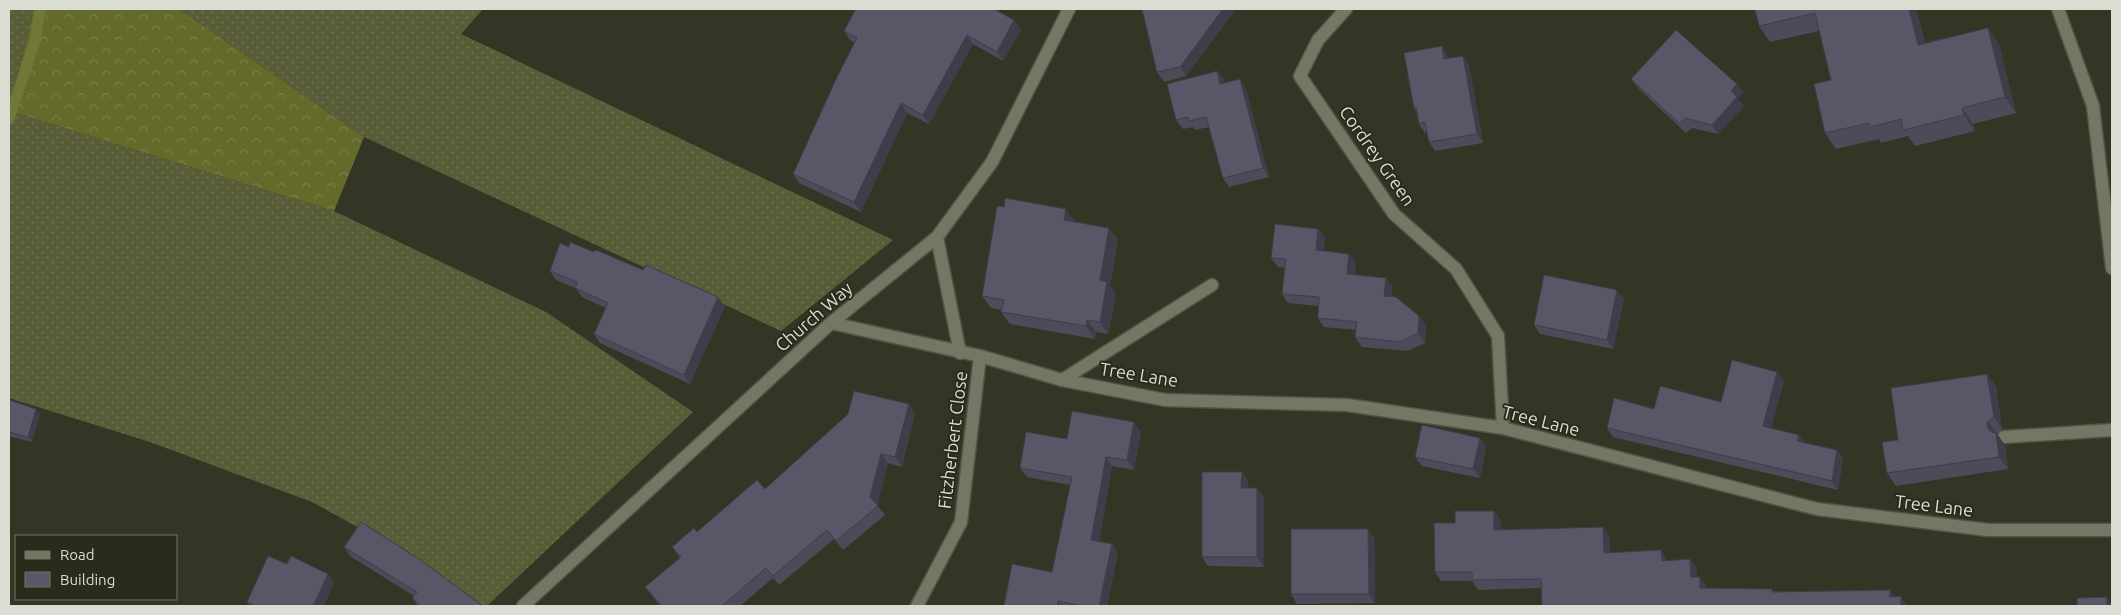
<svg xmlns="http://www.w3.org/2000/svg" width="2121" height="615" font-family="Ubuntu,sans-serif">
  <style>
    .grass { fill: url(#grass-dots) }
    .forest { fill: url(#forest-crowns) }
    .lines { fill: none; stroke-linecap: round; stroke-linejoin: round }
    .stream { stroke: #717738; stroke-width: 11 }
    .lane-casing { stroke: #515344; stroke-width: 15 }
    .street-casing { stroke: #515344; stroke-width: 15 }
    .lane { stroke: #757764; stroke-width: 12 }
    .street { stroke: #757764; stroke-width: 12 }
    .wall { fill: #4c4b59 }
    .shaded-wall { fill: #3e3d49 }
    .building { fill: #585768; stroke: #3e3d49 }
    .labels { text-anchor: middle; stroke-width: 4; stroke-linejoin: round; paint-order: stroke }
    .street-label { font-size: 18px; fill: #dbddd2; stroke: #2a2c1b }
  </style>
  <defs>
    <pattern id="grass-dots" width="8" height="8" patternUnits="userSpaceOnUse" patternTransform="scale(1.25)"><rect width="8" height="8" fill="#585c37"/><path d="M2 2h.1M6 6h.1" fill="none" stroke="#6f7353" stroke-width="1.8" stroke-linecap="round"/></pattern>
    <pattern id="forest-crowns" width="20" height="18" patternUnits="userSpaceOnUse" patternTransform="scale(1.25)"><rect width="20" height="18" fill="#656a2b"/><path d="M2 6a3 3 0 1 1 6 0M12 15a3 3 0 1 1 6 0" fill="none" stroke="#7a7f49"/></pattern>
  </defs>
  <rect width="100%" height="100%" fill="#343625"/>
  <!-- grass -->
  <path class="grass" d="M9,9H34L9,110Z
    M179,9H483L461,34L893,240L781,331L364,137Z
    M9,111L334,211L546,312L693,412L487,606H482L430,567L312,502L150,442L9,398Z"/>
  <!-- forest -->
  <path class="forest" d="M34,9H179L364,137L334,211L9,111Z"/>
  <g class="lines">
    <!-- stream -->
    <path class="stream" d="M9,119L35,41L40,9"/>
    <!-- lane casing -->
    <g class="lane-casing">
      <path id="lane" d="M2058,9L2093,106L2112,268
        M1062,380L1212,285
        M2004,437L2112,430"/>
    </g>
    <!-- street casing -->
    <g class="street-casing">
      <path id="street" d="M1346,9L1318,40L1300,76L1394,214L1456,269L1498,336L1503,428
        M937,237L960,353
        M831,323L980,356L1062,380L1165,400L1347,405L1503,428L1817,509L1988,530H2112
        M523,606L831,323L937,237L992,162L1069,9
        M917,606L961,522L980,356"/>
    </g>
    <!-- lane -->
    <use href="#lane" class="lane"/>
    <!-- street -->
    <use href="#street" class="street"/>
  </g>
  <!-- wall -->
  <path class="wall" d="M854,9H994L1021,29L1003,61L973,44L929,124L907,113L861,212L799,183L793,174L855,43L850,40L844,31L855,9Z
    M1142,9H1236L1186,76L1164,82L1157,72Z
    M1755,9H1916L1925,43L1988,28L1999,44L2016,113L1973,124L1975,131L1915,146L1908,136L1881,143L1879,139L1836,149L1825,133L1831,80L1819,31L1770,42L1759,26Z
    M1448,56V58L1469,65L1483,143L1435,151L1429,142L1427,132L1425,133L1419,124L1416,111L1414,108Z
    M1217,71L1224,80V83L1246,89L1269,177L1229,187L1223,178L1209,127L1195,130L1193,127L1183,129L1176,120Z
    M1631,79L1737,84L1743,93L1738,99L1744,106L1718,134L1692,128L1686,133L1638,88Z
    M1075,221L1118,240L1110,286L1116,294L1108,334L1096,332L1095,339L1010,324L1001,312L1002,310L991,308L982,296Z
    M1318,229L1325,238L1323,251L1356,263L1354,275L1386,278L1392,287L1391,297L1419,316L1426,325L1425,343L1407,351L1362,347L1355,337L1356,330L1324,327L1318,318V306L1288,303L1282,294L1285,268L1278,267L1271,258Z
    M550,271L725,306L690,384L600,343L594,334L606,308L582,297L575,288L556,280Z
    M1624,299L1613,349L1540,334L1534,325Z
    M1777,372L1784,381L1771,428L1804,443L1837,450L1843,459L1838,490L1613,437L1607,428L1654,409L1721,402Z
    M1987,374L1996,386L2002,429L1997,434L2005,445L2008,469L1896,486L1887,473L1898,440Z
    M9,400L40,414L32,442L9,436Z
    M909,404L915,413L902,467L888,463L877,505L885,515L843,550L834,539L779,585L773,578L740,606H660L652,596L645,587L680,558L672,547L697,532L765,489Z
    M1141,431L1134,470L1112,466L1099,542L1112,544L1118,553L1107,606H1004L1052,572L1070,485L1027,477L1020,468L1067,439Z
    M1480,438L1486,447L1480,478L1422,466L1415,457Z
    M1242,472L1248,481V488H1257L1264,497V567L1208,566L1202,557Z
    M1501,520V529L1609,536L1610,553L1661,550L1667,560L1697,568V577L1706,586V588L1894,597L1907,606L1541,588L1478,590L1472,581H1441L1435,572L1455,523Z
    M1375,539V603L1297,604L1291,594Z
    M344,547L483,606H418L412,598L414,596L350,556Z
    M287,564L328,574L334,583L324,606H250L247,602Z"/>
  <!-- shaded-wall -->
  <path class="shaded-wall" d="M1223,9H1236L1186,76L1180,67Z
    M1909,9H1916L1929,61L1918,45Z
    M1014,20L1021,29L1003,61L997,52Z
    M1988,28L1999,44L2016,113L2005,97Z
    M967,35L973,44L929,124L923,115Z
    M1442,46L1448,56L1450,68L1444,59Z
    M1463,56L1469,65L1483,143L1477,134Z
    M1217,71L1224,80L1227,93L1220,84Z
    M1240,79L1246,89L1269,177L1263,168Z
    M1737,84L1743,93L1738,99L1744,106L1718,134L1712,125L1731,91Z
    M901,103L907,113L861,212L854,202Z
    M1962,108L1973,124L1975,131L1964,115Z
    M1066,209L1075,221L1072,232L1064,220Z
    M1109,228L1118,240L1110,286L1116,294L1108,334L1100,322V280Z
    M1318,229L1325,238L1322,259L1316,250Z
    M1349,254L1356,263L1354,283L1347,274Z
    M1386,278L1392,287L1391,305L1384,296Z
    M1617,290L1624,299L1613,349L1607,340Z
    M718,297L725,306L690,384L684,375Z
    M1419,316L1426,325L1425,343L1418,333Z
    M1087,320L1096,332L1095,339L1086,326Z
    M1777,372L1784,381L1769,435L1763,426Z
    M1987,374L1996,386L2002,429L1994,417Z
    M909,404L915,413L902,467L895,457Z
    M36,409L40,414L32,442L28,437Z
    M1988,421L2005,445L2008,469L1999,457L1987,426Z
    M1134,422L1141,431L1134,470L1127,460Z
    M1799,435L1805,444L1797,441Z
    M1480,438L1486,447L1480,478L1473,469Z
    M1837,450L1843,459L1838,490L1832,481Z
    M881,454L888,463L877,507L870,497Z
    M1106,457L1112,466L1098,549L1091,540Z
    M1242,472L1248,481V498L1241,488Z
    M1257,488L1264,497V567L1257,557Z
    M1494,511L1501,520V539L1494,530Z
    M1603,527L1609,536L1610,563L1604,553Z
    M1368,529L1375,539V603L1369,594Z
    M1112,544L1118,553L1107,606H1099Z
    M1661,550L1667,560L1668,570L1662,561Z
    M1690,559L1697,568V586L1691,577Z
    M328,574L334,583L324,606H313Z
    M1700,577L1706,586L1707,597L1700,588Z
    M1890,590L1896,599L1890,597Z
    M1901,596L1907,606H1901Z
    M2107,597L2112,605V606H2107Z
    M1058,601L1061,606H1057Z"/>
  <!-- building -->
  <path class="building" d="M856,9H994L1014,20L997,52L967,35L923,115L901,103L854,202L793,174L837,77L857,38L844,31Z
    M1142,9H1223L1180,67L1157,72Z
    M1755,9H1909L1918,45L1988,28L2005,97L1962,108L1964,115L1903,130L1901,119L1870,127L1869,123L1825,133L1814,84L1831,80L1815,13L1759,26Z
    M1676,30L1737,84L1731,91L1737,97L1712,125L1685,118L1680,124L1631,79Z
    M1442,46L1444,59L1463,56L1477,134L1429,142L1425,122L1419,124L1416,107L1414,108L1404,53Z
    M1217,71L1220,84L1240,79L1263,168L1223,178L1206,117L1189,121L1188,117L1176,120L1167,84Z
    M1005,198L1066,209L1064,220L1109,228L1100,280L1107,282L1100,322L1087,320L1086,326L1001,312L1004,300L982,296L997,206L1004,207Z
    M1275,224L1318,229L1316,250L1349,254L1347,274L1386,278L1384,296L1396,297L1419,316L1418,333L1401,342L1355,337L1357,322L1318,318L1319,297L1282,294L1286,259L1271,258Z
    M570,242L594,252L596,250L643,270L646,265L718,297L684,375L594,334L608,303L575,288L577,282L550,271L560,243L569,247Z
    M1544,275L1617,290L1607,340L1534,325Z
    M1732,360L1777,372L1763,426L1799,435L1797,441L1837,450L1832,481L1607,428L1614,398L1654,409L1660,386L1721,402Z
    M1987,374L1994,417L1988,421L1987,426L1991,432L1996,433L1999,457L1887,473L1882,442L1898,440L1891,388Z
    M854,391L909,404L895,457L881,454L870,497L878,506L836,541L827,530L773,576L766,568L722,606H695L694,605L692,606H662L645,587L681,557L672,547L694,528L697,532L757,480L765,489L848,414Z
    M9,400L36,409L28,437L9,432Z
    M1072,411L1134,422L1127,460L1106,457L1091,540L1112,544L1099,606H1083L1058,601L1057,606H1004L1012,564L1052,572L1072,477L1020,468L1026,432L1067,439Z
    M1422,425L1480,438L1473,469L1415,457Z
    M1202,472H1242L1241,488H1257V557H1202Z
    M1455,511H1494V530L1603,527L1604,553L1661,550L1662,561L1690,559L1691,577H1700V588L1772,589V592L1890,590V597L1901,596V606H1542L1541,579L1472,580V572H1435L1434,523H1455Z
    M361,522L419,559L483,606H421L412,598L417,592L344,547Z
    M1291,529H1368L1369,594H1291Z
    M268,556L287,564L291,556L328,574L313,606H256L247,602Z
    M2107,597V606H2077V598Z"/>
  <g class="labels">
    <!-- street labels -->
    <g class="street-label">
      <text transform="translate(1377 156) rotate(55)" y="6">Cordrey Green</text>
      <text transform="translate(814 317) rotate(-41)" y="6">Church Way</text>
      <text transform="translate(1139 375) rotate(9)" y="6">Tree Lane</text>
      <text transform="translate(1541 421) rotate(14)" y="6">Tree Lane</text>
      <text transform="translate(953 440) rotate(-83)" y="6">Fitzherbert Close</text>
      <text transform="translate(1934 506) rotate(7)" y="6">Tree Lane</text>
    </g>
  </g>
  <!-- border -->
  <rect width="2121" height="615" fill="none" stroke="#dbddd2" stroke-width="20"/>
  <!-- legend -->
  <rect x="15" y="535" width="162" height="65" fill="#2a2c1b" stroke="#717364"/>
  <rect x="25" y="551" width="25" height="8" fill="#757764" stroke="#717364"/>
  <text x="60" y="560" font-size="15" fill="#dbddd2">Road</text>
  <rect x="25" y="572" width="25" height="15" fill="#585768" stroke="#717364"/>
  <text x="60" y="585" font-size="15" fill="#dbddd2">Building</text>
</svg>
